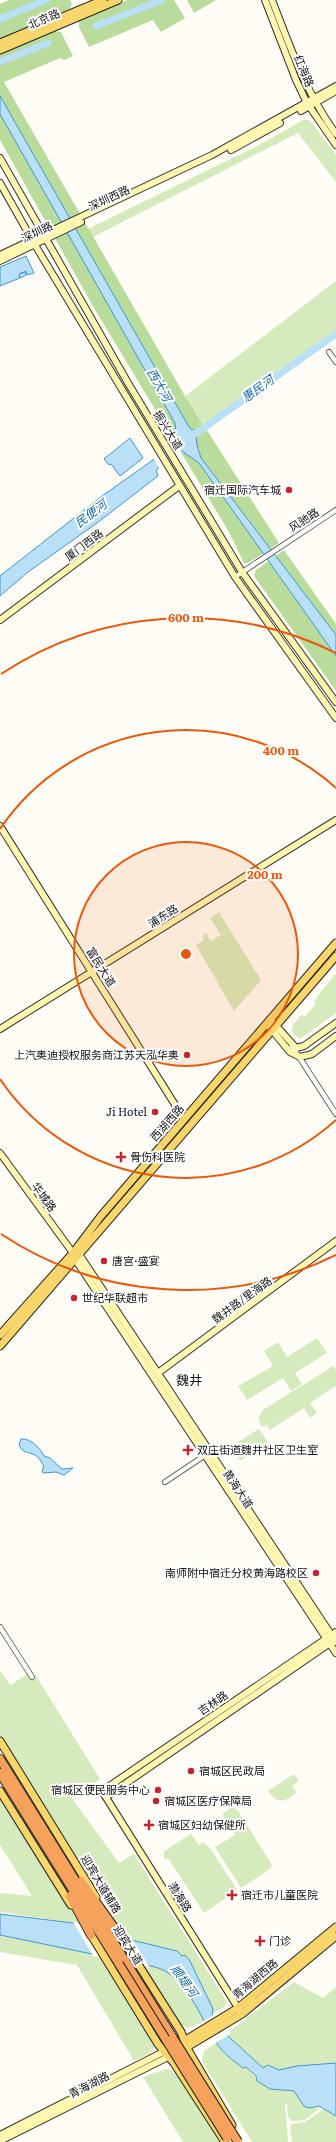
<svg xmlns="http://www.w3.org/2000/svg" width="336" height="2142" font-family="Literata,'Noto Sans SC',serif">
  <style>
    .green { fill: #d5ebbd }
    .forest { fill: #b9dc9c }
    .water { fill: #b9e0f7; stroke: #3f96cf }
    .pier { fill: #fffdf5 }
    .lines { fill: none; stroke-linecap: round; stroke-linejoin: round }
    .river { stroke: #b9e0f7; stroke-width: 7 }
    .street-casing { stroke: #444; stroke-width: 6 }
    .secondary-casing { stroke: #333; stroke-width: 8 }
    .primary-casing { stroke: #222; stroke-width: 9 }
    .highway-casing { stroke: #222; stroke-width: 10 }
    .street { stroke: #fff; stroke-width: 4.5 }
    .secondary { stroke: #fff6b0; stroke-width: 6 }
    .primary { stroke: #f9d66b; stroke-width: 7 }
    .highway { stroke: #f5a25d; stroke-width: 8 }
    .highway-bridge-casing { stroke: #222; stroke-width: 10; stroke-linecap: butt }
    .highway-bridge { stroke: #f5a25d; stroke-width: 8 }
    .ring { fill: none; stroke: #e8590c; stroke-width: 2 }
    .poi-dot { fill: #c4262e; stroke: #fff; stroke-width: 1.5 }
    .labels { text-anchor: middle; stroke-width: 4; stroke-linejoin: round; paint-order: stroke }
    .street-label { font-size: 11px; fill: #111; stroke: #fff }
    .poi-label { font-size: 11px; fill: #111; stroke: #fff; text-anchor: start }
    .water-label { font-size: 12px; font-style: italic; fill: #1768a6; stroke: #fff }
    .quarter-label { font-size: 13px; fill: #111; stroke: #fff }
    .centre { fill: #e8590c; stroke: #fff; stroke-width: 2 }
    .ring-label { font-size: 12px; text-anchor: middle; font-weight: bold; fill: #e8590c; stroke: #fff; stroke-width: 4; stroke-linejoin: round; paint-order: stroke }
  </style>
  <rect width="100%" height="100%" fill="#fffdf5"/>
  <!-- green -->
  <path class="green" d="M303,120H309L312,123L336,155V182L298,133L93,237L88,229L257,146Z
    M336,281V330L204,425L185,396Z
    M219,912L261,980L234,1011L196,945L204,940L202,936L206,933L211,941L221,935L210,918Z
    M336,973V1013L300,1039L293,1034L292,1030L293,1025L301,1015L305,1017L316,1003L314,1001Z
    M317,1338L327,1353L295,1373L302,1384L291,1391L283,1378L247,1400L238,1386L273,1366L264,1351L278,1342L287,1357Z
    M333,1366L336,1370V1386L310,1403L317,1413L310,1418L304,1408L270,1430L267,1425L262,1427L258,1418L263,1410Z
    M259,1429L268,1442L240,1461L230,1447Z
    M0,1670L10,1685L28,1674L30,1678L36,1676L100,1779L71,1797L119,1863L134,1854L227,2002L226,2005L201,2023L188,2028L180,2025L0,1734Z
    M294,1774L299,1781L292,1786L296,1791L295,1794C284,1803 276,1803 268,1791Z
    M0,1789L28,1831L81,1924L0,1912V1893L32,1896L0,1845Z
    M231,1808L237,1809L272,1865L270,1869L241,1888L215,1847L235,1835L222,1814Z
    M191,1834L199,1845L203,1842L210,1848L237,1890L204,1913L168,1858L164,1860V1851Z
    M0,1936L102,1953L155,2046L150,2053L134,2061L77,1965L0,1952Z
    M294,1982L323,1998L336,1987V2063L297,2066L279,2070L268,2065L263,2068L228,2036L231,2033L230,2031Z
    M216,2043L226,2055L243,2068L246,2067L256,2078L294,2091L304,2106L309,2108L321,2107L305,2120L292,2121L288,2117L287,2105L285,2104L288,2142H252L202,2061L204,2051Z
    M166,2069L171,2070L179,2078L220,2142H183L143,2077Z
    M324,2109L336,2116V2142H292L290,2128L292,2124L305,2122Z"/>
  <!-- forest -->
  <path class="forest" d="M9,0H70L72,5L69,9L0,38V4Z
    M127,0H174L185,18L161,32L153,20L89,47L79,27V21Z
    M187,0H216L194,13Z
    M54,31L61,32L73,56L64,60L60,58L4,82L185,396L279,543L248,563H244L229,532L94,308L0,140V54Z
    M284,550L336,624V691L254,576L256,570Z"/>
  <!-- water -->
  <path class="water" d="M0,96L189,427L192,430H201L196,436L197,445L201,458L336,635V656L199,463L182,451L156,470L158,476L97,523L28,572L0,596V576L102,496L153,460L176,432L175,423L0,114Z
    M26,256L34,273L27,275L26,271L19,274L25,272L26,275L21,278L19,275L20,278L0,286V267Z
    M130,438L143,458L120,476L111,464L109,465L104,459Z
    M21,1439C31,1438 41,1449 44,1456L50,1458L62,1469L73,1468L64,1475L56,1472L43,1473L42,1471L44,1466C41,1462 39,1457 35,1455C27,1451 23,1454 19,1445Z
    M0,1914L73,1923L86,1929L177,1951L182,1956L185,1955L190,1961L213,2009L212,2014L228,2036L263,2068L268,2065L279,2070L297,2066L336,2063V2116L319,2106L309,2108L304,2106L294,2091L270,2089L257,2081L256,2076L246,2067L243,2068C233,2060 222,2053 216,2042C200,2017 186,1975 155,1967L0,1935Z"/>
  <!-- pier -->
  <path class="pier" d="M172,435L182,453L160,469L153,457Z
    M72,1920L82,1926L131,1937L150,1968L93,1956Z
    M215,2014L230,2034L214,2044L202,2022Z"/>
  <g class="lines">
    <!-- river -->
    <path class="river" d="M0,19L46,0
      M96,26L162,0
      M0,62L48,43
      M192,435L201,430L336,334"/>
    <!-- street casing -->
    <g class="street-casing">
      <path id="street" d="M329,352L336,362
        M235,577L336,510
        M292,1046L336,1114
        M165,1482L207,1454
        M0,1627L32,1677"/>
    </g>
    <!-- secondary casing -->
    <g class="secondary-casing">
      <path id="secondary" d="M265,0L296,80L307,103L336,145
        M272,0C291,49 305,91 336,134
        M301,111L336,91
        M231,150L280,123
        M0,158L128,383L242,572L336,702
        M0,183L35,245L235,577L336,718
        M0,255L212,155L336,86
        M0,261L81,222
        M0,620L179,486
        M0,826L184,1119
        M270,1019L296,1048L304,1046L336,1023
        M267,1024L290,1052L300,1057L312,1054L336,1036
        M0,1029L336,820
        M0,1153L73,1253
        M77,1251L336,1642
        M73,1256L336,1653
        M158,1373L336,1241
        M106,1797L333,1641
        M240,2011L102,1791L336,1632
        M0,2135L167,2050
        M0,2141L172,2055"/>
    </g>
    <!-- primary casing -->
    <g class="primary-casing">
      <path id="primary" d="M0,43L103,0
        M0,50L118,0
        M0,1335L73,1253L101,1216L336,943
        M0,1346L336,956
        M0,1741L96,1897
        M0,1791L71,1905
        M88,1930L158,2044L174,2063L225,2142
        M117,1931L181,2032L188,2050L232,2125
        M184,2041L238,2008L336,1927
        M187,2047L242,2014L336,1936"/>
    </g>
    <!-- highway casing -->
    <g class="highway-casing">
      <path id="highway" d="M0,1759L173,2038
        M0,1773L119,1964
        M81,1881L120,1936
        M70,1896L91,1935"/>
    </g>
    <!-- street -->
    <use href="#street" class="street"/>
    <!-- secondary -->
    <use href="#secondary" class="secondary"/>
    <!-- primary -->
    <use href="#primary" class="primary"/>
    <!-- highway -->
    <use href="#highway" class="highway"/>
    <!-- highway-bridge casing -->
    <g class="highway-bridge-casing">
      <path id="highway-bridge" d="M119,1964L227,2138
        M173,2038L238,2142"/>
    </g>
    <!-- highway-bridge -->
    <use href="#highway-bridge" class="highway-bridge"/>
  </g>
  <!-- distance rings -->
  <circle cx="186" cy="954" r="112" fill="#e8590c" fill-opacity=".12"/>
  <g class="ring">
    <circle cx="186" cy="954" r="112"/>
    <path d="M336 1120A224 224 0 0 1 0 1079M0 829A224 224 0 0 1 336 788"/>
    <path d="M336 1255A336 336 0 0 1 1 1234M1 674A336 336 0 0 1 336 653"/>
  </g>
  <!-- markers -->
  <g class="poi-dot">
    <circle cx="289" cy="490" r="4"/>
    <circle cx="187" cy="1055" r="4"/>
    <circle cx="155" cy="1112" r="4"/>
    <path d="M119 1151h4v4h4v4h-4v4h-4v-4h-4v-4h4z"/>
    <circle cx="104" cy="1261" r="4"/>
    <circle cx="74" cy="1298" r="4"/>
    <path d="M186 1444h4v4h4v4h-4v4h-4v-4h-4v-4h4z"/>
    <circle cx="316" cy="1573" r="4"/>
    <circle cx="191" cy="1771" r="4"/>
    <circle cx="158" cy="1790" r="4"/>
    <circle cx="156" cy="1801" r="4"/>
    <path d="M147 1819h4v4h4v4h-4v4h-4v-4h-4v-4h4z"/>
    <path d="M230 1889h4v4h4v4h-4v4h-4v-4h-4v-4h4z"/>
    <path d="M258 1935h4v4h4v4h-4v4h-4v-4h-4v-4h4z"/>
  </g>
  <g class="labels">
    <!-- street labels -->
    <g class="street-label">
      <text transform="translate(44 19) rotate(-23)" y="4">北京路</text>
      <text transform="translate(304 71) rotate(67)" y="4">红海路</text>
      <text transform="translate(109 198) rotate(-25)" y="4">深圳西路</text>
      <text transform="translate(37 232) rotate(-26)" y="4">深圳路</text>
      <text transform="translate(168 430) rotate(58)" y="4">振兴大道</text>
      <text transform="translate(304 520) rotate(-33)" y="4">风驰路</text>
      <text transform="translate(84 545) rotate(-37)" y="4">厦门西路</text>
      <text transform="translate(163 916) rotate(-32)" y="4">浦东路</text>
      <text transform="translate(101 967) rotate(58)" y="4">富民大道</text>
      <text transform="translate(167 1123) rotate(-49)" y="4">西湖西路</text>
      <text transform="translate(44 1197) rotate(54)" y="4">华城路</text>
      <text transform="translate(242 1300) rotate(-36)" y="4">魏井路/里海路</text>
      <text transform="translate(238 1489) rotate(56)" y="4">黄海大道</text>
      <text transform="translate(213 1703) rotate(-34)" y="4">吉林路</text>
      <text transform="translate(101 1884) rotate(59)" y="4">迎宾大道辅路</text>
      <text transform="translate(180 1897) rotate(58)" y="4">渤海路</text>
      <text transform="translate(128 1945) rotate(58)" y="4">迎宾大道</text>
      <text transform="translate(255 1979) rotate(-40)" y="4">青海湖西路</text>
      <text transform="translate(89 2085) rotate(-27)" y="4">青海湖路</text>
    </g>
    <!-- poi labels -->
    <g class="poi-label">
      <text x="281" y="494" text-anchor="end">宿迁国际汽车城</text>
      <text x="179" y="1059" text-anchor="end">上汽奥迪授权服务商江苏天泓华奥</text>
      <text x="147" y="1116" text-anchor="end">Ji Hotel</text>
      <text x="130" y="1161">骨伤科医院</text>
      <text x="112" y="1265">唐宫·盛宴</text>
      <text x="82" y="1302">世纪华联超市</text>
      <text x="197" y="1454">双庄街道魏井社区卫生室</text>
      <text x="308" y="1577" text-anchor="end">南师附中宿迁分校黄海路校区</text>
      <text x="199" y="1775">宿城区民政局</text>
      <text x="150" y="1794" text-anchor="end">宿城区便民服务中心</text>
      <text x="164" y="1805">宿城区医疗保障局</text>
      <text x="158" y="1829">宿城区妇幼保健所</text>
      <text x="241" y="1899">宿迁市儿童医院</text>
      <text x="269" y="1945">门诊</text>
    </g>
    <!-- water labels -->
    <g class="water-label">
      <text transform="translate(159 385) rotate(60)" y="4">西大河</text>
      <text transform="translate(258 389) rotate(-36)" y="4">惠民河</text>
      <text transform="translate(91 514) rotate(-37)" y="4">民便河</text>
      <text transform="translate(184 1981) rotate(54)" y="4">顺堤河</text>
    </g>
    <!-- quarter labels -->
    <g class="quarter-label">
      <text x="189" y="1385">魏井</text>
    </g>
  </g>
  <circle cx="186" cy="954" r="6" class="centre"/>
  <g class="ring-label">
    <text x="186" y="622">600 m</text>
    <text x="281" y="755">400 m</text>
    <text x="265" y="879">200 m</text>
  </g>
</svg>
